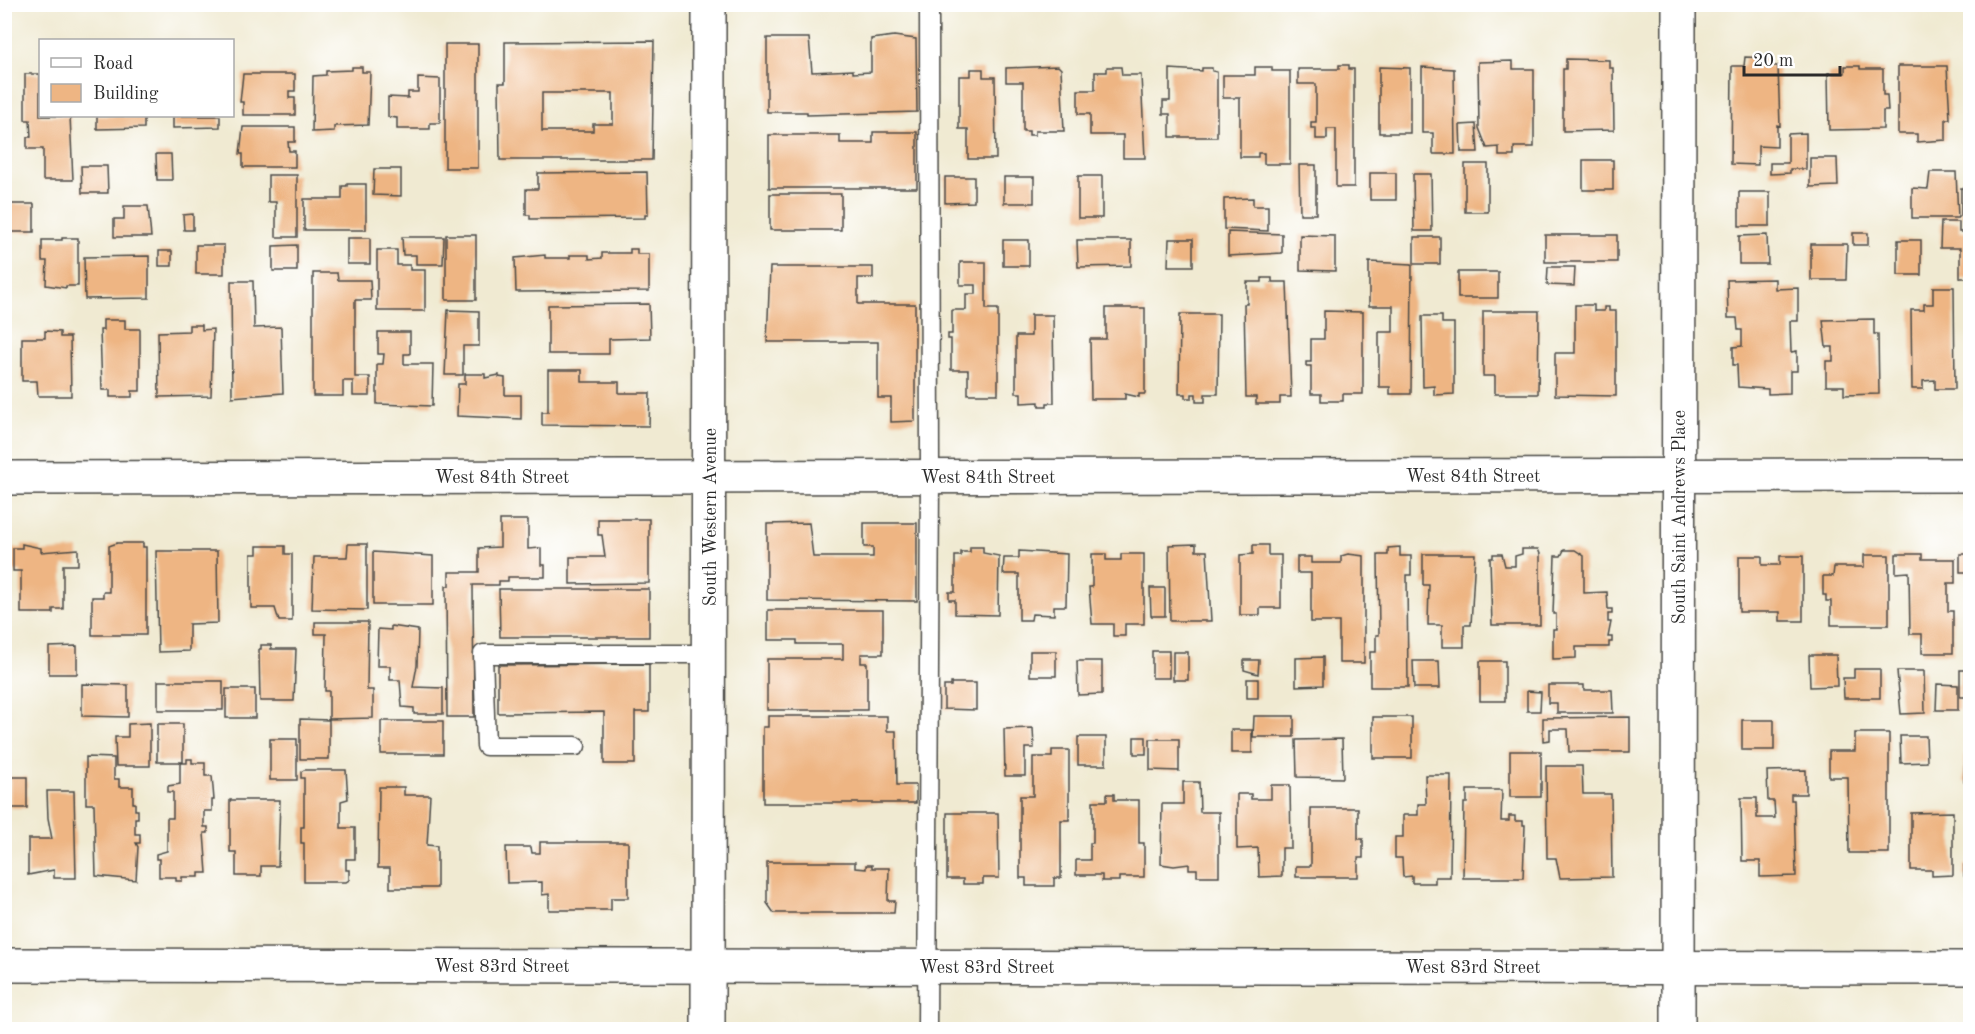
<svg xmlns="http://www.w3.org/2000/svg" width="1975" height="1034" font-family="'Old Standard TT',serif">
  <style>
    .building { fill: #eeb583; fill-rule: evenodd }
    .lines { fill: none; stroke-linecap: round; stroke-linejoin: round }
    .service-casing { stroke: #494844; stroke-width: 21 }
    .minor-casing { stroke: #494844; stroke-width: 36 }
    .tertiary-casing { stroke: #494844; stroke-width: 36 }
    .primary-casing { stroke: #494844; stroke-width: 36 }
    .service { stroke: #fff; stroke-width: 18 }
    .minor { stroke: #fff; stroke-width: 33 }
    .tertiary { stroke: #fff; stroke-width: 33 }
    .primary { stroke: #fff; stroke-width: 33 }
    .labels { text-anchor: middle; stroke-width: 4.5; stroke-linejoin: round; paint-order: stroke }
    .street-label { font-size: 18px; fill: #2b2b2b; stroke: #fff }
  </style>
  <rect width="100%" height="100%" fill="#fff"/>
  <filter id="ink" filterUnits="userSpaceOnUse"><feTurbulence type="fractalNoise" baseFrequency=".0167" numOctaves="2"/><feDisplacementMap in="SourceGraphic" scale="12" xChannelSelector="R" yChannelSelector="G"/><feConvolveMatrix kernelMatrix="1 2 1 2 8 2 1 2 1" color-interpolation-filters="sRGB"/></filter>
  <filter id="wash" filterUnits="userSpaceOnUse"><feTurbulence type="fractalNoise" baseFrequency=".008" numOctaves="4" result="noise"/><feDisplacementMap in="SourceGraphic" scale="24" xChannelSelector="R" yChannelSelector="G"/><feGaussianBlur stdDeviation="1.35" result="paint"/><feColorMatrix in="noise" values="0 0 0 0 0 0 0 0 0 0 0 0 0 0 0 0 0 1.4 0 .05"/><feComposite in="paint" operator="in"/></filter>
  <g filter="url(#wash)">
    <rect width="100%" height="100%" fill="#f0ead2"/>
    <g id="blocks">
      <!-- building -->
      <path class="building" d="M894,36L916,39L917,112L807,115V112H767V38H809L812,72L853,70V73L871,72V39Z
        M654,41L652,160H500L499,83H505V42ZM542,93H613V124H593V131H542Z
        M445,44H478V168H445Z
        M1745,57L1766,58V66H1778L1780,126L1777,125V147L1758,146V165L1731,164L1732,66H1744Z
        M1566,59L1609,60V68H1613L1614,130L1563,131V69H1566Z
        M1513,61V69H1534V147H1514V156H1499V147L1487,148L1479,128L1478,62Z
        M1339,65H1349V69H1354V187H1336V129H1327V139H1316V128H1311V122H1316V84H1298V69H1339Z
        M1058,66L1061,69L1064,131H1035V135H1029V131H1023V82H1006V68Z
        M1845,66H1860V69H1883V95H1887L1888,111H1883V129L1829,130L1828,73H1845Z
        M1898,66H1947L1950,119H1946V140L1917,142V134H1898Z
        M352,67H362V72H370L368,125L334,126V131L312,132L313,76L326,75V71L352,70Z
        M1107,67H1121L1122,75H1141L1145,158H1123V135H1090V114H1078V90H1095V72H1107Z
        M1255,67H1272V71H1290V164H1264V153H1258V157H1240V98H1223V75H1255Z
        M1379,67L1410,68V133H1379Z
        M1422,67L1454,69L1455,154H1433V133H1422Z
        M1202,68H1212V71L1217,72V137H1170V114H1163V101H1170V69L1202,71Z
        M971,69H983V77H995L996,159H968V129H959V76H971Z
        M25,74H40V116H70L73,180H43V149H27V137H31L30,120H25Z
        M243,74H295V91H289V98H295V115H243V102H240Z
        M418,78L440,79V123H430V129H397V118L388,117V97L408,98V92H418Z
        M97,116H144V128L97,129Z
        M173,116H220V127L173,128Z
        M1476,124L1478,152H1461L1460,125Z
        M243,127H295V142H288L289,151H295V167H243V154H240Z
        M873,132H917V188H769V135H840V143H873Z
        M1806,133V169H1790V173L1770,174V163H1788V134Z
        M156,154H171L172,180H157Z
        M1810,158H1837L1838,186L1810,187Z
        M1583,160H1613V190H1583Z
        M1465,164H1488V212H1465Z
        M1299,165H1316V214H1300Z
        M81,166H107L108,193H82Z
        M374,169H401V196L373,195Z
        M647,172L648,215H645V218L530,219V215H526V189H538V173Z
        M1930,172H1956L1958,218H1912V188L1928,189Z
        M1370,173H1396V200H1370Z
        M1413,174H1431L1432,231H1414Z
        M268,175H297V237H276V202H268Z
        M1078,176H1102V218H1078Z
        M945,177H974V202L945,203Z
        M1004,177H1034V203H1004Z
        M347,184H366V230H304V199H342V186H347Z
        M1961,188H1970V216H1961Z
        M1739,192H1770V226H1739Z
        M770,194H841V230H770Z
        M1253,198V206H1268V231L1224,229V199Z
        M7,204H34V232H9V226H5V207Z
        M124,206H148L151,237H114V219H124Z
        M193,214V230H184L183,215Z
        M1941,222H1959V232H1970V278H1960V248H1940Z
        M1228,232L1282,234V253L1228,256Z
        M1853,233H1868V245H1853Z
        M446,235H476V300H446Z
        M1300,235L1335,236V271L1300,270Z
        M1545,235H1617V262H1545Z
        M1767,235L1768,264H1739V236Z
        M402,237H444L443,264H416V255H403Z
        M1414,237H1440V264H1414Z
        M62,238H78V286H66V288L46,285L47,261H42V240H62Z
        M347,238H370V264H347Z
        M1169,239H1193V266H1168Z
        M1003,240H1029V266H1003Z
        M1077,240H1131V266L1078,267Z
        M1898,240H1921V275H1898Z
        M1811,244H1847L1846,280H1811Z
        M196,245H224V274H196Z
        M297,245V271H273V246Z
        M630,249H637V254H649V291L516,292L515,258L545,255V258H570V255H589V259L602,258V253H630Z
        M377,250H397V265H410V270H425V311H377Z
        M159,251H172V266H159Z
        M149,256V298L85,299L84,257Z
        M960,262H986V309H998V394H968V370H951V339H948V334H952V310H966V294H976V285H960Z
        M1369,262L1412,264L1411,394H1390V387H1379V332H1393V306H1369Z
        M770,267H873V278H858V304H915V421L891,422V398H878V342H767Z
        M1548,267H1575L1574,286L1547,285Z
        M1458,272H1498V298H1458Z
        M313,273H337L338,280H370L371,300H355V377H370V396H353V381H343V396H313Z
        M1262,278H1272V282H1287L1291,397H1280V404H1256V397H1246L1244,304H1247V282H1262Z
        M1775,279V289L1798,288V321H1790L1791,352L1797,351V371H1790V393L1768,394V389L1738,387L1737,365H1733V347L1742,346V330H1738L1737,318H1728L1727,280Z
        M231,281H253L254,328L281,327L283,393L232,397Z
        M1933,287H1954L1955,389H1935V380L1923,381V389H1912L1911,310H1924V304H1933Z
        M649,304L650,338L609,339V354H548V305Z
        M1575,305H1594V311H1604V307H1609V311H1616V396L1555,395V353H1575Z
        M1106,308H1145V394H1139V397L1125,394V399H1091L1090,339H1106Z
        M448,310L479,311V346H463V375H445Z
        M1324,311L1363,312V394H1343V401H1321V394H1311V366H1306V362H1311V339H1324Z
        M1483,311H1539L1538,394H1495V376H1483Z
        M1180,314H1219L1218,394H1205V402H1196V394H1192V398H1185V394H1179Z
        M1031,315H1053L1054,403H1047V406H1039V402L1021,403V393H1016V336H1031Z
        M1422,316H1442V323H1454V394L1434,395V386L1423,387Z
        M1874,319V334H1878L1879,394L1844,395V386H1826V361H1833V347H1826L1823,320Z
        M103,320H125V329H140V391H132V397H110V390H102L100,330H103Z
        M189,325H202V330L213,329L211,396L159,397L158,332L189,331Z
        M45,331L60,332V337H70L71,396H38L37,381H22V338H45Z
        M378,332H410V354H404V364H433L432,406L377,404V364H383L384,354H378Z
        M548,370H582V382H619V393H650L649,426L542,425V412H548Z
        M465,374H485V378L499,375V377L505,378V395H521V419L457,416L458,384H465Z
        M598,519H649V583L570,584V557H605L602,535H598Z
        M500,520H528V549L541,548V565H545V577H508V581H499V585H473L474,717H447L446,586H449V572H479V548L500,547Z
        M809,523L813,557H873V547H864V523H917V601L767,600V524Z
        M117,543H143V547H146V635H92V597H103V592H109V546Z
        M22,544L41,548V552L78,549V565H63V609H53V613H21V571H13V548H22Z
        M348,544H367V610L312,609L314,557H347Z
        M1196,544V551H1207L1211,621H1170L1169,545Z
        M1253,545H1268V555H1281V608H1260V615H1240V555L1253,554Z
        M257,546H285V554H292V621H279L275,608H251V554H257Z
        M970,547H983V553L999,556L998,615L955,614V600H949V592H955V556H961V552H970Z
        M1400,547V556H1411V575H1407L1408,687H1370V652H1376V635H1379L1378,555H1388V548Z
        M1522,549H1538L1540,554V625H1492L1490,558H1493V554H1502L1505,566H1515V556L1522,554Z
        M1564,550H1575L1584,556V593L1607,592L1608,609H1612V614H1608V622H1611L1608,637H1612V642H1609V647H1576V658L1553,659V629H1556V614H1553L1555,556H1561Z
        M156,551H217L218,623L189,624V651L158,652Z
        M1019,551L1067,554L1066,606H1054V615L1032,614L1031,620H1019V574H1003L1004,558H1019Z
        M373,552L433,556V605H373Z
        M1092,554H1106V560H1121V554H1144V624H1125V636H1113V624H1092L1089,587H1092Z
        M1348,554L1364,556V663H1339V622H1311V573H1297V557H1311V563H1341V556Z
        M1423,554H1475L1471,625H1464V647H1442V625H1428L1429,585H1423Z
        M1896,554H1922V559H1955V583H1948V611H1953V653H1922V634H1910L1909,572L1896,573Z
        M1960,554H1970V572H1960Z
        M1864,555H1889V625H1831V601H1826V595H1823V576H1833L1834,567H1864Z
        M1739,556H1762V565H1780V556H1803V621H1780V612H1739Z
        M1150,588H1165V616H1151Z
        M499,589H649V637H500Z
        M768,610H883V654H861V663H867V710H767V659H843V644H797V640H768Z
        M315,622H368L367,690H373V718L329,719V691H325L326,634H315Z
        M391,626L418,630L417,666L413,687L443,688V714H414V708L402,707L400,680H390V666H377L378,629L391,630Z
        M261,645H271V649H296L294,701H260L259,649H261Z
        M77,646V674H49V647Z
        M1030,651H1056V676H1030Z
        M1152,651H1169V678H1152Z
        M1173,652H1188V680H1173Z
        M1809,655H1836L1837,686L1810,687Z
        M1323,657V685L1296,686V658Z
        M1244,660H1259L1258,674L1244,670Z
        M1077,661H1102V694L1078,695Z
        M1413,661H1439L1440,688H1414Z
        M1480,661H1505V701H1480Z
        M649,664V712H635V764H604V712L498,713V665Z
        M1854,669H1880V698H1844L1843,678H1854Z
        M1960,670H1970V697H1960Z
        M1897,671H1924L1925,713L1901,714Z
        M1247,679H1258V698H1247Z
        M158,681H223V710H158Z
        M951,683H976V710L944,709V686H951Z
        M82,684L128,685V717L82,716Z
        M1937,684L1958,685V710H1936Z
        M1548,685H1584V690H1612L1613,713H1557V703H1548Z
        M226,689H255V718H226Z
        M1527,691L1541,692L1540,711H1527Z
        M768,716H887V731H896L897,785H916V803H763V727H768Z
        M1254,716H1294V737H1253Z
        M1373,717H1412V758H1373Z
        M1630,717V752H1569L1568,729H1550V740L1543,741V718Z
        M300,719L329,720V759H300Z
        M1742,720H1774V750H1742Z
        M381,721H443V754H381Z
        M150,723V766H116L115,737H128V724Z
        M157,724H183V762H157Z
        M1033,728L1034,748H1025V776H1005L1004,729Z
        M1231,730H1252V753H1231Z
        M1855,733H1889V853H1849L1848,777H1829V751H1855Z
        M1900,736H1926L1927,762L1901,763Z
        M1078,737H1106V765H1078Z
        M1134,737H1146V754H1134Z
        M270,739H297V780H270Z
        M1150,739H1179V771L1150,770Z
        M1342,739L1343,778L1297,777L1296,740Z
        M1052,750H1069V820H1061V878H1054V886H1026V878H1020V796H1033V757H1052Z
        M1510,751H1541V797H1510Z
        M1965,755H1970V782H1964Z
        M86,757L114,758V779H119V787H133V803H135V810H138V818H135V834H140V843H136L138,847L136,880L96,876L94,804H86Z
        M187,759H192V763H205V776H212L214,800H212V811H204V827H208V833H204L207,873H199V877H182V881H176V877H159V859H156V854L167,851V818H173V792H168V786L180,784V763H187Z
        M1546,766H1582L1583,794H1611L1612,877L1560,878L1556,858H1547Z
        M304,770H346L348,799L341,801V828H355V859H346V870H349V880L346,882H304V843H301V827H304V778H301V772Z
        M1806,770V794H1791V800H1794L1796,876L1760,877V861H1742L1741,798H1757V818H1775L1774,801H1768L1767,771Z
        M1425,775H1451L1450,877H1435V883H1412V876L1403,877L1402,858H1395V837H1403V815H1418V804H1426Z
        M10,777H27V808H10Z
        M1183,782H1199L1200,812H1219V876H1197V869H1189V864L1174,866L1161,864L1162,804H1183Z
        M1271,785H1290L1291,848H1282V876L1259,877L1258,848L1237,849V794H1251V799H1271Z
        M379,787H404V795H430L427,845L437,846V888H390V868H378Z
        M1467,790H1502L1501,821H1509V816H1515V821H1523V825H1525L1523,878H1463L1464,803H1467Z
        M47,791H74L76,878H54V870L28,875V839H52L48,818Z
        M1107,794H1114V800H1139V843H1144V877H1119V881H1102V875H1076V860H1090V843H1093V801H1107Z
        M230,800H280L278,866H261V876H236V852H230Z
        M1311,808H1358V839H1363V858H1358V877H1296V866H1311Z
        M1953,812V875L1932,876V870H1911V813Z
        M947,813H998L999,878H983V884H963V879H947Z
        M540,842H628V898H611V910H549V894L542,895V882L507,883L506,847H531L532,853H540Z
        M767,862H855V868L866,869V865H872V868H889L888,901H895L894,913H774L767,903Z
        M1964,865H1970V876H1964Z"/>
    </g>
  </g>
  <g filter="url(#ink)">
    <use href="#blocks" fill-opacity="0" stroke="#494844" stroke-width="1.5"/>
    <g class="lines">
      <!-- service casing -->
      <g class="service-casing">
        <path id="service" d="M576,746H486L483,654H710
          M927,1030L930,477L929,4"/>
      </g>
      <!-- minor casing -->
      <g class="minor-casing">
        <path id="minor" d="M4,478L1970,475
          M1678,1030L1679,4"/>
      </g>
      <!-- tertiary casing -->
      <g class="tertiary-casing">
        <path id="tertiary" d="M4,965L1970,968"/>
      </g>
      <!-- primary casing -->
      <g class="primary-casing">
        <path id="primary" d="M708,1030L709,4"/>
      </g>
      <!-- service -->
      <use href="#service" class="service"/>
      <!-- minor -->
      <use href="#minor" class="minor"/>
      <!-- tertiary -->
      <use href="#tertiary" class="tertiary"/>
      <!-- primary -->
      <use href="#primary" class="primary"/>
    </g>
  </g>
  <g class="labels">
    <!-- street labels -->
    <g class="street-label">
      <text x="1473" y="482">West 84th Street</text>
      <text x="502" y="483">West 84th Street</text>
      <text x="988" y="483">West 84th Street</text>
      <text transform="translate(710 517) rotate(-90)" y="6">South Western Avenue</text>
      <text transform="translate(1679 517) rotate(-90)" y="6">South Saint Andrews Place</text>
      <text x="502" y="972">West 83rd Street</text>
      <text x="987" y="973">West 83rd Street</text>
      <text x="1473" y="973">West 83rd Street</text>
    </g>
  </g>
  <!-- margin -->
  <rect width="1975" height="1034" fill="none" stroke="#fff" stroke-width="24"/>
  <!-- legend -->
  <rect x="39" y="39" width="195" height="78" fill="#ffffff" stroke="#aaaaaa" stroke-width="1.5"/>
  <rect x="51" y="58" width="30" height="9" fill="#ffffff" stroke="#aaaaaa" stroke-width="1.5"/>
  <text x="93" y="69" font-size="18" fill="#2b2b2b">Road</text>
  <rect x="51" y="84" width="30" height="18" fill="#eeb583" stroke="#aaaaaa" stroke-width="1.5"/>
  <text x="93" y="99" font-size="18" fill="#2b2b2b">Building</text>
  <!-- scale -->
  <path d="M1744 66v9h96v-9" fill="none" stroke="#2b2b2b" stroke-width="3"/>
  <text x="1753" y="66" font-size="18" fill="#2b2b2b" stroke="#ffffff" stroke-width="4.5" paint-order="stroke">20 m</text>
</svg>
